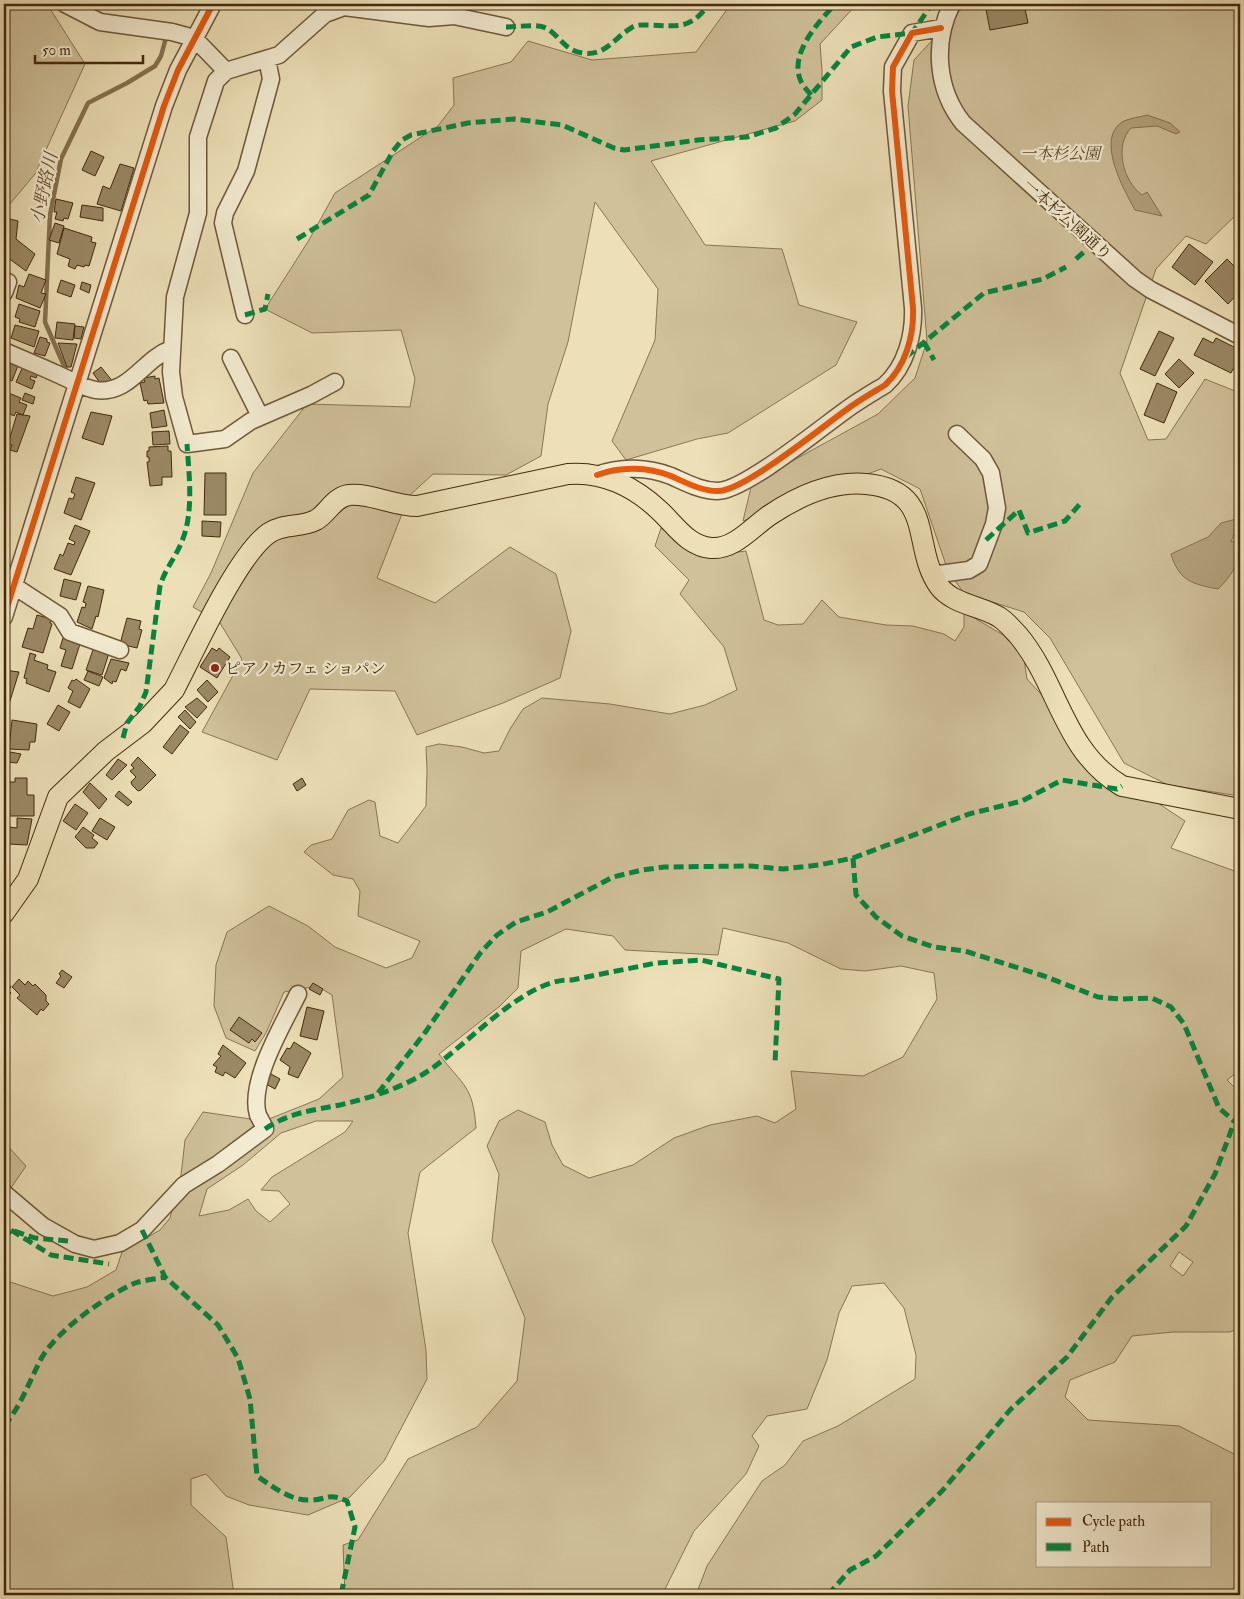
<svg xmlns="http://www.w3.org/2000/svg" width="1244" height="1599" font-family="'IM FELL Double Pica','Noto Serif JP',serif">
  <style>
    .green { fill: #d0c19b; stroke: #8a7654; fill-rule: evenodd }
    .water { fill: #b3a27e; stroke: #867251 }
    .lines { fill: none; stroke-linecap: round; stroke-linejoin: round }
    .stream { stroke: #867251; stroke-width: 4.5 }
    .building { fill: #9b8966; stroke: #432a0d }
    .minor-casing { stroke: #6e5838; stroke-width: 19 }
    .major-casing { stroke: #432a0d; stroke-width: 22 }
    .minor { stroke: #f3ebd1; stroke-width: 16 }
    .major { stroke: #ede0b8; stroke-width: 20 }
    .quiet { stroke: #00873e; stroke-width: 5; stroke-dasharray: 10 5; stroke-linecap: butt }
    .cycleway-casing { stroke: #f3ebd1; stroke-width: 9 }
    .cycleway { stroke: #e8590c; stroke-width: 6 }
    .poi-dot { fill: #8f2418; stroke: #f3ebd1; stroke-width: 2 }
    .labels { text-anchor: middle; stroke-width: 4.5; stroke-linejoin: round; paint-order: stroke }
    .park-label { font-size: 16px; font-style: italic; fill: #5f4829; stroke: #f3ebd1 }
    .street-label { font-size: 16px; fill: #432a0d; stroke: #f3ebd1 }
    .poi-label { font-size: 16px; fill: #432a0d; stroke: #f3ebd1; text-anchor: start }
    .water-label { font-size: 18px; font-style: italic; fill: #654e2f; stroke: #f3ebd1 }
  </style>
  <rect width="100%" height="100%" fill="#ede0b8"/>
  <filter id="stains"><feTurbulence type="fractalNoise" baseFrequency=".004" numOctaves="4"/><feColorMatrix values="0 0 0 0 .2 0 0 0 0 .09 0 0 0 0 .02 0 0 0 .5 -.17"/></filter>
  <radialGradient id="worn" r=".72"><stop offset=".6" stop-color="#630" stop-opacity="0"/><stop offset="1" stop-color="#630" stop-opacity=".3"/></radialGradient>
  <!-- green -->
  <path class="green" d="M4,4H47L85,64L35,174L4,211Z
    M731,4H857L820,44L822,70V100L795,121L651,161L705,245L782,249L799,305L857,322L836,365L728,433L697,439L626,460L612,441L655,340L658,289L595,202L568,342L548,404L541,456L506,475L433,474L409,496L377,578L435,603L510,547L556,574L571,631L560,678L503,703L417,735L395,691L310,689L277,760L202,732L242,659L220,623L193,607L211,573L253,473L307,404L410,407L415,379L401,330L312,333L265,309L309,240L335,193L438,126L454,105L453,78L511,62L528,41L592,60L696,52Z
    M966,4H1240V211L1206,244L1186,236L1156,269L1120,373L1148,440L1166,439L1205,379L1240,393V796L1168,785L1124,763L1050,638L1024,612L964,593L948,571L920,489L881,469L743,521L752,483L878,414L915,378L927,341L908,106L914,60Z
    M661,528L700,557L746,551L764,620L778,625L803,624L822,600L839,617L886,625L913,626L944,634L955,641L964,627V612L1022,646L1027,679L1053,707L1078,750L1185,821L1171,848L1240,873V1070L1227,1080L1240,1093V1328L1230,1332H1173L1132,1336L1115,1362L1070,1380L1065,1397L1088,1420L1179,1426L1240,1457V1595H696L707,1566L762,1481L785,1465L803,1441L838,1426L915,1379L916,1355L904,1308L884,1283L852,1286L839,1313L827,1360L807,1409L767,1416L752,1436L759,1446L746,1474L694,1531L662,1595H345L343,1545L358,1540L408,1459L477,1427L517,1381L525,1318L492,1241L499,1174L487,1146L499,1121L518,1110L545,1122L552,1145L563,1165L589,1178L633,1165L674,1138L710,1125L757,1116L775,1123L796,1109L791,1071L863,1076L903,1057L937,999L934,973L901,966L865,971L841,969L788,943L723,928L718,955L625,950L613,936L566,929L521,951L518,988L500,1006L439,1054C463,1086 473,1085 476,1128L420,1172L408,1233L426,1350L427,1379L384,1461L350,1497L308,1515L249,1505L226,1496L206,1474L191,1479V1505L226,1537L234,1595H4V1280L53,1296L87,1287L116,1270L122,1252L160,1230L170,1218L181,1175L185,1140L203,1112L264,1121L319,1099L343,1077L332,995L317,986L284,992L266,1033L255,1051L226,1038L214,1006L216,965L227,932L269,906L308,926L335,947L386,968L412,958L420,941L358,916L360,891L353,879L333,875L304,852L311,845L332,839L348,810L369,800L375,802L380,836L398,843L426,806L427,771L426,747L439,744L462,747L484,753L499,751L510,729L523,709L542,698L610,704L670,714L705,705L737,690L724,647L680,594L689,580L655,546ZM316,1121H353L345,1132L272,1177L261,1190L279,1191L290,1204L270,1222L256,1211L248,1199L229,1210L199,1216L207,1189L243,1165L281,1133ZM1179,1252L1193,1262L1183,1276L1170,1266ZM1038,1503H1210V1565H1038Z
    M4,1142L26,1166L4,1198Z"/>
  <!-- water -->
  <path class="water" d="M1147,115L1170,123L1180,132L1176,134L1157,126L1131,128C1114,146 1123,181 1142,195L1147,192L1162,216L1135,210C1124,190 1094,137 1124,121C1131,118 1140,117 1147,115Z
    M1240,518V526L1236,529L1231,542L1240,540C1240,561 1233,575 1218,589C1192,584 1179,581 1171,554L1208,537L1221,523Z"/>
  <g class="lines">
    <!-- stream -->
    <path class="stream" d="M67,373L45,322L50,215L61,159L88,103L127,83L155,66L161,56L167,34"/>
  </g>
  <!-- building -->
  <path class="building" d="M985,4H1024L1028,23L990,30Z
    M91,151L104,157L95,176L82,170Z
    M120,164L134,168L121,211L97,204L103,186L110,189Z
    M56,199L73,203L68,219L64,218L63,221L55,219L57,212H54Z
    M82,205L103,208V221L80,217Z
    M6,218L18,221L16,239L35,254L26,271L4,255V227Z
    M55,223L64,226L59,243L49,240Z
    M64,228L92,237L91,242L96,243L89,266L85,265L84,267L77,265L75,269L68,266L70,259L57,254Z
    M1189,244L1213,262L1195,285L1172,267Z
    M1227,259L1240,272V291L1228,304L1205,281Z
    M29,274L46,280L41,293L46,294L40,308L16,298L19,285L24,287Z
    M61,280L75,285L71,297L57,292Z
    M82,282L91,285L89,293L80,289Z
    M19,304L40,311L35,327L19,322L20,319L15,317Z
    M57,322L75,324L73,340L55,338Z
    M15,325L39,331L34,347L11,338Z
    M75,326L84,327L81,339L74,338Z
    M1159,331L1174,338L1155,376L1140,369Z
    M40,337L47,339V342L50,343L45,356L34,353Z
    M1203,338L1213,343L1216,338L1240,350V372L1233,369L1231,373L1194,355Z
    M58,343L77,344L71,367H67Z
    M4,357L19,363L12,381L4,378Z
    M1179,359L1194,373L1179,388L1165,374Z
    M24,364L39,371L36,378L31,376L30,379L35,381L32,389L16,382Z
    M101,367L114,383L105,390L93,373Z
    M155,376V379L159,378L164,403L148,404L147,400L144,401L140,383L145,382L144,378Z
    M1157,383L1177,392L1164,423L1144,415Z
    M6,392L21,398L19,402L27,405L23,415L16,412L14,416L10,414L8,420L4,418V393Z
    M25,393L35,397L33,404L22,400Z
    M164,410L167,426L152,428L150,413Z
    M91,412L112,416L103,445L82,438Z
    M17,414L30,416L17,452L10,450L12,445L8,444Z
    M169,431L170,444L153,445L152,432Z
    M168,446V451H171L172,477H162V485L150,486L147,462H149V457H147V451H149V447Z
    M205,473H226V515H204Z
    M76,477L95,483L81,520L64,513L69,498L73,499L75,494L71,492Z
    M202,521L221,522L220,537L202,536Z
    M75,525L90,531L71,575L54,569L60,554L63,556L68,543L74,545L75,542L69,539Z
    M64,579L81,583L76,600L60,596Z
    M88,586L104,590L98,617L96,616L92,629L77,622L82,607L85,608L86,603L83,602Z
    M37,615L51,619L50,623L52,624L43,653L22,647L28,628L33,629Z
    M127,618L141,621L139,629L142,630L137,648L120,644Z
    M63,638L80,644L72,669L61,666L66,650L60,648Z
    M94,647L109,653L102,675L86,670Z
    M212,648L217,651L219,648L230,657L217,678L200,667Z
    M30,653L36,655L34,660L48,665L47,669L56,672L49,692L26,683L27,679L24,678Z
    M111,659L129,663L126,671L121,669L116,682L113,681L112,684L104,678Z
    M4,670L19,672L9,704L4,702Z
    M88,671L103,677L99,686L84,680Z
    M76,679L90,689L80,708L68,702L73,691L68,688L72,680L74,681Z
    M207,680L218,692L208,702L197,690Z
    M197,698L207,707L197,718L185,707Z
    M58,705L70,712L59,731L47,724Z
    M185,710L196,722L190,729L178,717Z
    M12,720L37,724L35,742H30L29,750L9,749Z
    M180,725L189,732L172,754L163,747Z
    M10,752L21,754L17,763L8,762Z
    M138,757L156,775L141,790L138,791L132,785L131,782L136,777L130,771L134,768L131,765Z
    M118,759L127,765L112,780L106,775Z
    M15,778H27V795H34V816H4V786H7L6,782H15Z
    M302,778L306,785L297,791L293,784Z
    M90,783L107,799L99,809L83,792Z
    M119,791L132,802L128,806L115,796Z
    M75,804L88,813L76,830L63,821Z
    M17,818L32,819L27,845L8,844L9,827L17,828Z
    M100,818L115,827L107,840L92,831Z
    M83,827L94,835L92,838L98,843L94,848H86L75,837Z
    M62,970L72,977L64,988L56,983L61,976L59,974Z
    M4,978L11,987L8,990L11,993L4,999Z
    M19,979L25,985L28,981L33,986L35,984L46,995V1001L49,1004L43,1011L41,1009L37,1015L17,998L20,995L12,987Z
    M313,983L323,989L320,995L309,989Z
    M307,1007L324,1011L317,1040L300,1036Z
    M239,1017L262,1033L255,1042L252,1039L249,1043L230,1030Z
    M294,1042L311,1053L298,1078L288,1074L290,1067L280,1060L287,1048L290,1049Z
    M223,1045L246,1063L235,1078L225,1072L223,1076L215,1072L217,1067L213,1065L221,1056L218,1054Z
    M271,1074L280,1079L275,1089L266,1084Z"/>
  <g class="lines">
    <!-- minor casing -->
    <g class="minor-casing">
      <path id="minor" d="M65,4L100,22L172,32L194,38L226,71L279,55L325,14L344,7L429,18L454,16L506,27
        M952,4C933,42 936,89 963,123L1135,279L1151,290L1240,336
        M226,71L216,81L198,137V213L175,297L171,372L174,397L187,444L225,439L251,421L311,395L335,382
        M4,293L8,282
        M245,315L223,223L225,213L246,171L271,79L267,59
        M4,351C22,359 40,366 57,374C79,383 97,399 122,385C140,375 150,357 171,349
        M231,358L260,416
        M597,475C621,466 648,467 671,476C687,483 701,491 718,491C744,491 822,427 846,410C858,401 872,393 885,385C906,366 914,335 913,308L892,91L893,67L912,33L941,28
        M932,575L969,570L979,564L994,524L997,508L991,473L983,459L957,434
        M14,586L60,616L70,632L120,650
        M4,617L164,106L178,70L213,4
        M4,1193L43,1226L75,1244L94,1249L120,1243L142,1230L184,1185L218,1164L265,1129C263,1124 260,1119 258,1115C248,1082 284,1023 298,994"/>
    </g>
    <!-- major casing -->
    <g class="major-casing">
      <path id="major" d="M4,913L28,879L58,797L106,751L143,723L174,690C194,652 237,555 269,533C284,523 301,528 316,520C328,513 334,497 349,495C371,493 394,506 417,506L568,474C603,471 635,487 660,511C676,526 688,546 711,548C734,550 752,527 770,515C797,497 832,481 866,484C936,490 911,547 939,586C952,604 981,606 999,617C1006,621 1012,629 1018,635C1059,684 1063,751 1122,786L1240,809"/>
    </g>
    <!-- minor -->
    <use href="#minor" class="minor"/>
    <!-- major -->
    <use href="#major" class="major"/>
    <!-- quiet -->
    <path class="quiet" d="M506,27C518,27 538,23 548,29C560,37 566,51 582,53C605,57 614,38 631,28C636,24 643,25 649,25C679,26 690,30 709,4
      M811,95C807,90 802,85 800,79C790,52 819,22 835,4
      M297,239L369,195L393,151L402,140L411,135L468,123L514,119L562,125L614,148L624,150L698,140L747,137L776,128L795,114L851,47L877,37L912,33L932,4
      M1076,259L1086,250
      M245,315L265,309L268,294
      M924,342L934,360
      M906,357L984,293L1043,279L1066,267
      M986,540L1019,510L1028,533L1065,521L1080,504
      M123,738L127,723L140,706L146,692L160,586C165,569 176,557 182,541C194,512 189,475 187,444
      M853,858L856,895L876,917L902,936L934,947L965,951L1044,976L1098,997L1120,999L1152,998L1171,1007L1184,1024L1219,1108L1234,1121
      M378,1093L424,1034L481,952L497,935L516,922L547,912L613,877L642,870L664,867L750,866L783,869L819,865L853,858L969,814L1022,801L1062,780L1117,789L1122,786
      M265,1129C288,1113 313,1110 340,1105C369,1098 399,1089 425,1073C465,1048 525,977 572,980L656,963L701,960L779,979L775,1063
      M11,1230L51,1255L109,1264
      M142,1230L165,1277L218,1325L238,1358L250,1399L257,1476C272,1486 290,1501 310,1500C328,1500 327,1492 347,1501L355,1527L341,1595
      M4,1239L11,1230L35,1238L68,1241
      M4,1426C21,1406 29,1382 41,1359C56,1331 106,1296 135,1283C144,1280 156,1279 165,1277
      M828,1595L850,1570L876,1556L942,1491L1010,1410L1067,1357L1112,1297L1186,1226L1215,1174L1235,1120L1240,1122"/>
    <!-- cycleway casing -->
    <g class="cycleway-casing">
      <path id="cycleway" d="M597,475C621,466 648,467 671,476C687,483 701,491 718,491C744,491 822,427 846,410C858,401 872,393 885,385C906,366 914,335 913,308L892,91L893,67L912,33L941,28
        M4,617L164,106L178,70L213,4"/>
    </g>
    <!-- cycleway -->
    <use href="#cycleway" class="cycleway"/>
  </g>
  <!-- markers -->
  <circle class="poi-dot" cx="215" cy="668" r="5"/>
  <g class="labels">
    <!-- park labels -->
    <g class="park-label">
      <text x="1060" y="159">一本杉公園</text>
    </g>
    <!-- street labels -->
    <g class="street-label">
      <text transform="translate(1068 219) rotate(42)" y="6">一本杉公園通り</text>
    </g>
    <!-- poi labels -->
    <g class="poi-label">
      <text x="225" y="674">ピアノカフェ ショパン</text>
    </g>
    <!-- water labels -->
    <g class="water-label">
      <text transform="translate(44 188) rotate(-78)" y="6">小野路川</text>
    </g>
  </g>
  <!-- margin -->
  <rect width="1244" height="1599" fill="none" stroke="#ede0b8" stroke-width="20"/>
  <rect x="5" y="5" width="1234" height="1589" fill="none" stroke="#432a0d" stroke-width="2.5"/>
  <rect x="10" y="10" width="1224" height="1579" fill="none" stroke="#432a0d"/>
  <!-- legend -->
  <rect x="1036" y="1502" width="175" height="65" fill="#f3ebd1" stroke="#ad9e83"/>
  <rect x="1046" y="1518" width="25" height="8" fill="#e8590c" stroke="#ad9e83"/>
  <text x="1082" y="1526" font-size="15" fill="#432a0d">Cycle path</text>
  <rect x="1046" y="1543" width="25" height="8" fill="#00873e" stroke="#ad9e83"/>
  <text x="1082" y="1552" font-size="15" fill="#432a0d">Path</text>
  <!-- scale -->
  <path d="M35 55v8h108v-8" fill="none" stroke="#432a0d" stroke-width="2.5"/>
  <text x="42" y="55" font-size="15" fill="#432a0d" stroke="#f3ebd1" stroke-width="4" paint-order="stroke">50 m</text>
  <rect width="100%" height="100%" filter="url(#stains)"/>
  <rect width="100%" height="100%" fill="url(#worn)"/>
</svg>
